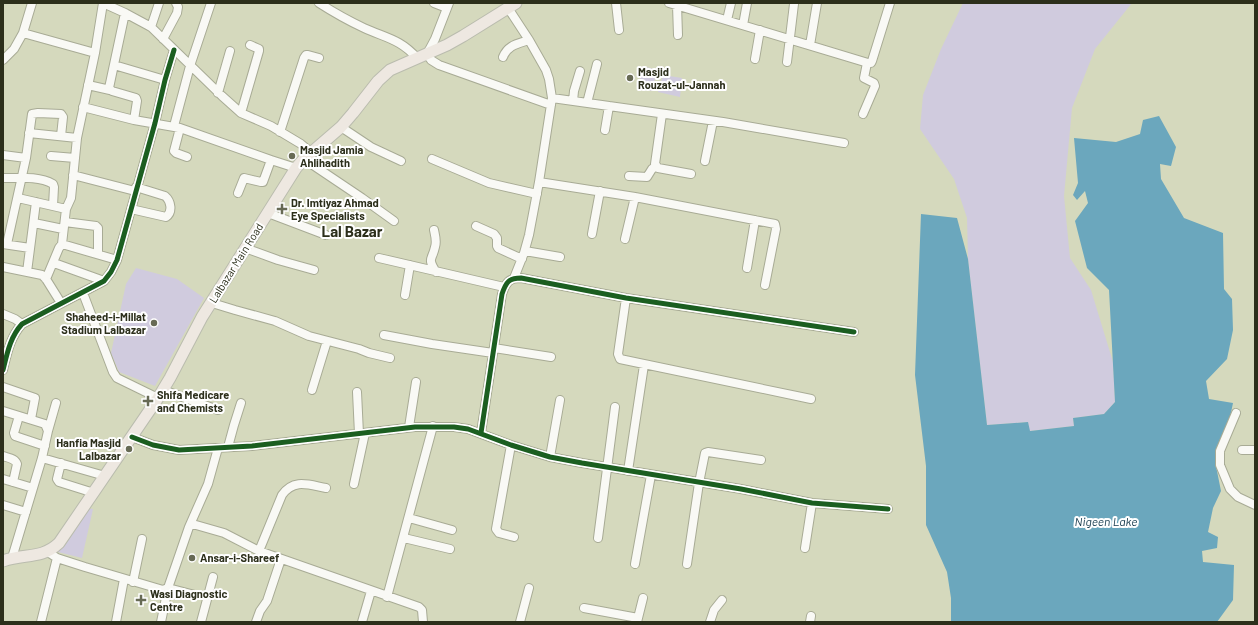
<svg xmlns="http://www.w3.org/2000/svg" width="1258" height="625" font-family="Barlow,sans-serif">
  <style>
    .green { fill: #d0cbde }
    .water { fill: #6ba7bd }
    .lines { fill: none; stroke-linecap: round; stroke-linejoin: round }
    .minor-casing { stroke: #a8ab95; stroke-width: 10 }
    .major-casing { stroke: #babcae; stroke-width: 13 }
    .minor { stroke: #f9f9f5; stroke-width: 8 }
    .major { stroke: #eee8e1; stroke-width: 11 }
    .cycleway-casing { stroke: #fff; stroke-width: 8 }
    .cycleway { stroke: #1b5e20; stroke-width: 5 }
    .poi-dot { fill: #676a54; stroke: #fff; stroke-width: 1.5 }
    .labels { text-anchor: middle; stroke-width: 4; stroke-linejoin: round; paint-order: stroke }
    .poi-label { font-size: 11px; font-weight: bold; fill: #2c2f1b; stroke: #fff; text-anchor: start }
    .street-label { font-size: 11px; fill: #2c2f1b; stroke: #fff }
    .water-label { font-size: 12px; font-style: italic; fill: #12374a; stroke: #fff }
    .district-label { font-size: 15px; font-weight: bold; fill: #2c2f1b; stroke: #fff }
  </style>
  <rect width="100%" height="100%" fill="#d5d9bd"/>
  <!-- green -->
  <path class="green" d="M963,3H1132L1095,49L1072,108L1064,196L1070,258L1091,290L1113,362L1115,402L1104,414L1073,418L1074,426L1029,431L1028,422L987,425L968,259L967,218L954,179L920,129L923,95L941,49Z
    M643,66L657,70L652,91L638,88Z
    M663,75L682,78L680,97L658,92Z
    M136,268L177,279L204,298L155,386L119,372L111,353L126,284Z
    M86,508L93,509L82,558L54,551Z"/>
  <!-- water -->
  <path class="water" d="M1159,116L1176,147L1171,166L1160,164L1161,179L1184,218L1223,233L1224,289L1232,299L1233,330L1227,359L1206,381L1209,399L1233,403L1228,427L1221,438L1215,461L1221,491L1213,508L1208,532L1218,537L1217,548L1202,551L1203,562L1234,565L1233,600L1217,622H951V598L947,572L926,525V466L915,375L921,214L957,218L968,259L987,425L1028,422L1030,431L1074,426L1073,418L1104,414L1115,402L1109,290L1087,268L1075,221L1088,203L1085,191L1077,200L1073,195L1078,183L1074,138L1116,142L1140,134L1143,120Z"/>
  <g class="lines">
    <!-- minor casing -->
    <g class="minor-casing">
      <path id="minor" d="M103,3L125,13L151,27L222,96L241,113L271,126L301,144L312,153
        M319,3C333,12 349,21 364,28C386,38 400,39 417,58
        M434,3L447,8
        M449,3L435,39L427,54L431,60L439,65L551,105
        M616,3L619,30
        M669,3L868,63H871L872,61L890,3
        M677,5L678,35
        M508,8L529,40L546,70L549,79L552,98L539,182L529,235L524,253L514,278
        M125,13L109,88L112,91L136,98L137,101L134,120
        M727,20L731,3
        M743,25L747,3
        M151,27L159,3
        M23,33L95,53
        M163,39L177,13L178,7L176,3
        M810,45L817,3
        M503,57C508,45 517,44 529,40
        M755,59L760,30
        M3,60L14,49L23,33L32,3
        M787,62L794,4
        M114,65L165,80
        M88,85L110,90
        M218,93L230,51
        M552,98L723,122L844,143
        M573,101L574,91L580,71
        M587,103L597,64
        M83,107L134,120L180,128L271,160L296,168
        M241,113L259,51V49L250,45
        M662,114L655,164L658,168L691,174
        M863,114L875,86L874,83L864,78L867,63
        M174,126L190,66L211,3
        M341,127L371,147L401,161
        M180,128L174,151L176,153L187,157
        M605,130L609,106
        M280,132L304,58L306,55H308L319,58
        M29,133L77,138
        M3,155L26,158
        M51,156L75,158
        M304,159L362,198L394,221
        M432,159L489,183L537,194
        M705,161L713,121
        M73,175L135,191
        M629,176L647,177L652,169L656,166
        M3,178C19,178 39,176 53,184L54,187L53,206
        M539,182L635,197L775,224L776,229L765,285
        M238,193L244,178L261,182H263L271,160
        M18,198L66,209
        M131,209L166,217C173,212 171,201 165,196L136,187
        M268,213L326,235
        M65,222L96,226L98,228V254
        M34,223L63,229
        M476,226L494,234L497,238V246L498,248L522,259
        M434,230C435,235 437,241 435,247C432,261 427,257 436,272
        M592,234L600,191
        M625,239L635,197
        M3,244L30,248
        M7,244L26,158L32,114L38,113L61,114L63,117L61,136
        M62,244L66,209L71,198L77,138L95,53L103,3
        M245,248L278,260L314,270
        M525,251L560,257
        M379,258L504,287
        M54,263L104,281
        M3,267L42,275L46,279L61,303
        M747,268L755,220
        M27,272L36,202
        M46,279L59,248L62,244L117,260
        M83,293L113,372L117,378L158,398
        M405,295L410,265
        M626,298L618,354L620,359L811,399
        M212,303L235,310L275,321L309,336L359,349L369,353L390,358
        M3,314L15,319L22,324
        M384,335L432,344L493,353
        M494,348L551,357
        M3,370C7,354 10,337 22,324L104,281L111,272L117,260L155,123L165,80L174,50
        M3,387L35,398L31,419
        M163,390L218,410
        M312,390L327,341
        M357,392L359,434
        M3,411L45,424L48,431L42,458L12,558
        M1236,413L1220,451V465L1230,489L1238,497L1255,505
        M19,416L14,433L15,436L45,446
        M409,427L416,382
        M48,431L56,403
        M481,433L502,294C506,282 509,278 521,278L626,298L854,332
        M132,437L153,445L179,450L252,446L415,427H454L468,429L511,445L550,457L582,463L741,489L812,503L888,509
        M511,445L496,529L499,533L514,537
        M228,447L234,425L241,403
        M1242,450H1255
        M3,456C8,458 15,458 17,464L13,482
        M550,457L560,400
        M42,458L105,476
        M61,463L57,479L59,482L94,493
        M628,471L644,365
        M3,479L33,488
        M354,484L365,433
        M3,505L26,512
        M409,518L452,530
        M191,525H196L224,533L259,551L419,607L422,610L423,622
        M404,538L450,549
        M598,538L615,407
        M805,548L812,503
        M259,551L282,495C294,478 309,485 326,488
        M48,552L57,558L85,567L163,590L168,588L195,595
        M635,564L651,475
        M687,564L699,483L705,453L708,452L761,460
        M133,582L142,539
        M387,597L433,426
        M584,608L638,618
        M41,622L57,558
        M116,622L124,579
        M161,622L168,588L189,527L208,484L218,448
        M201,622L213,577
        M256,622L260,611L267,601L281,559
        M362,622L371,591
        M520,622L529,588
        M637,622L643,598
        M710,622L714,610L722,600
        M810,622L811,616"/>
    </g>
    <!-- major casing -->
    <g class="major-casing">
      <path id="major" d="M3,561C24,553 41,560 59,543L158,398L170,378L202,317L296,168L304,159L341,127L353,113L378,81L390,70L447,45L463,36L516,3"/>
    </g>
    <!-- minor -->
    <use href="#minor" class="minor"/>
    <!-- major -->
    <use href="#major" class="major"/>
    <!-- cycleway casing -->
    <g class="cycleway-casing">
      <path id="cycleway" d="M3,370C7,354 10,337 22,324L104,281L111,272L117,260L155,123L165,80L174,50
        M481,433L502,294C506,282 509,278 521,278L626,298L854,332
        M132,437L153,445L179,450L252,446L415,427H454L468,429L511,445L550,457L582,463L741,489L812,503L888,509"/>
    </g>
    <!-- cycleway -->
    <use href="#cycleway" class="cycleway"/>
  </g>
  <!-- markers -->
  <g class="poi-dot">
    <circle cx="630" cy="78" r="4"/>
    <circle cx="292" cy="156" r="4"/>
    <path d="M280 203h4v4h4v4h-4v4h-4v-4h-4v-4h4z"/>
    <circle cx="154" cy="323" r="4"/>
    <path d="M146 395h4v4h4v4h-4v4h-4v-4h-4v-4h4z"/>
    <circle cx="129" cy="449" r="4"/>
    <circle cx="192" cy="558" r="4"/>
    <path d="M139 594h4v4h4v4h-4v4h-4v-4h-4v-4h4z"/>
  </g>
  <g class="labels">
    <!-- poi labels -->
    <g class="poi-label">
      <text x="638" y="76">Masjid<tspan x="638" dy="13">Rouzat-ul-Jannah</tspan></text>
      <text x="300" y="154">Masjid Jamia<tspan x="300" dy="13">Ahlihadith</tspan></text>
      <text x="291" y="207">Dr. Imtiyaz Ahmad<tspan x="291" dy="13">Eye Specialists</tspan></text>
      <text x="146" y="321" text-anchor="end">Shaheed-i-Millat<tspan x="146" dy="13">Stadium Lalbazar</tspan></text>
      <text x="157" y="399">Shifa Medicare<tspan x="157" dy="13">and Chemists</tspan></text>
      <text x="121" y="447" text-anchor="end">Hanfia Masjid<tspan x="121" dy="13">Lalbazar</tspan></text>
      <text x="200" y="562">Ansar-i-Shareef</text>
      <text x="150" y="598">Wasi Diagnostic<tspan x="150" dy="13">Centre</tspan></text>
    </g>
    <!-- street labels -->
    <g class="street-label">
      <text transform="translate(236 263) rotate(-58)" y="4">Lalbazar Main Road</text>
    </g>
    <!-- water labels -->
    <g class="water-label">
      <text x="1106" y="526">Nigeen Lake</text>
    </g>
    <!-- district labels -->
    <g class="district-label">
      <text x="352" y="237">Lal Bazar</text>
    </g>
  </g>
  <!-- border -->
  <rect width="1258" height="625" fill="none" stroke="#2c2f1b" stroke-width="8"/>
</svg>
